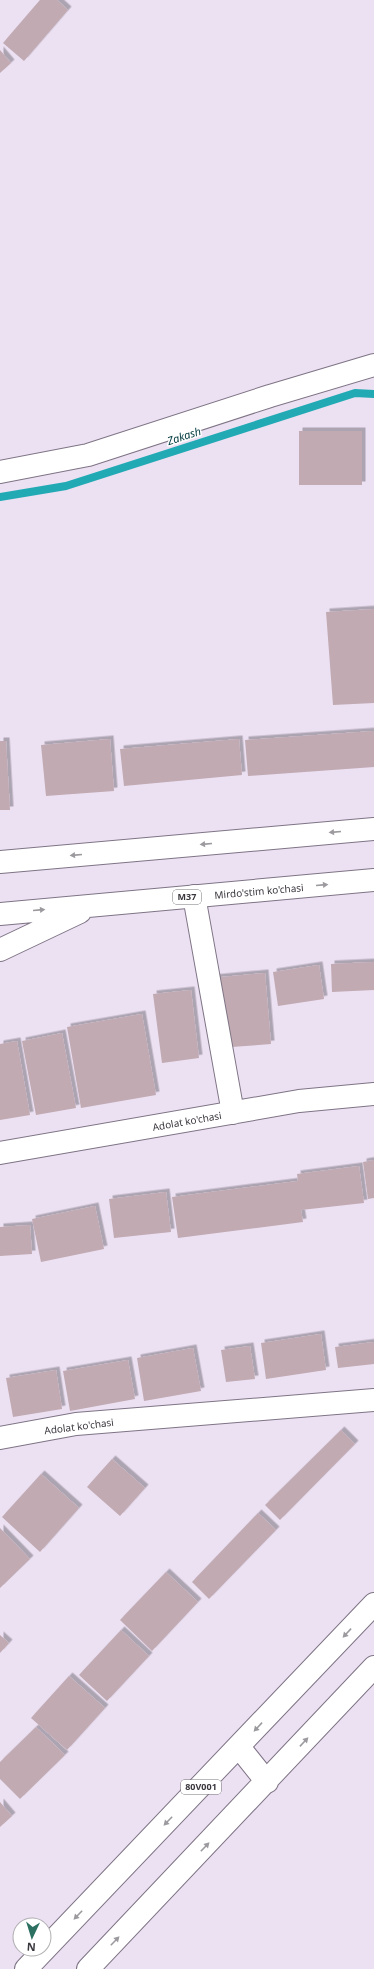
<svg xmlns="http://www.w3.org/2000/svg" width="374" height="1969" font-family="'Noto Sans',sans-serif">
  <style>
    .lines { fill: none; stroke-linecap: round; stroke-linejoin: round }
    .stream { stroke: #22aab4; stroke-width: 8 }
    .building { fill: #c1aab2; filter: url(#shadow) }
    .street-casing { stroke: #7e7485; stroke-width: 24 }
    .primary-casing { stroke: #7e7485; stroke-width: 24 }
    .highway-casing { stroke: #7e7485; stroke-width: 24 }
    .street { stroke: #fff; stroke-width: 22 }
    .primary { stroke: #fff; stroke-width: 22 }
    .highway { stroke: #fff; stroke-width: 22 }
    .oneway { fill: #9c9a9e }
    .labels { text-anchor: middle; stroke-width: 3; stroke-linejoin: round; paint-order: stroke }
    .shield { fill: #fff; stroke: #757277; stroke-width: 1 }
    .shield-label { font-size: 9px; font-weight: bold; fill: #3a363d }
    .street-label { font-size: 10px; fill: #3a363d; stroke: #fff }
    .water-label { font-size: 11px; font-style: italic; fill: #003a3f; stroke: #fff }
  </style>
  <defs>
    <filter id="shadow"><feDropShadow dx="3.5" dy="-3.5" stdDeviation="0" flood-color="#0004"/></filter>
  </defs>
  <rect width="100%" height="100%" fill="#ece0f3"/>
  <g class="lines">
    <!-- stream -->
    <path class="stream" d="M0,497L66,486L355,393L374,394"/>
  </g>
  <!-- building -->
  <path class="building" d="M40,0H57L68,10L24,61L3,43Z
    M0,50L11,63L0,73Z
    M299,431H362V485H299Z
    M374,609V703L333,705L326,612Z
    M374,731V767L248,776L245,740Z
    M110,739L114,791L46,796L41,745Z
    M239,739L242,775L124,786L120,749Z
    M0,741H6L10,810H0Z
    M374,962V990L332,992L331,964Z
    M319,965L324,999L278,1006L273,972Z
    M265,973L271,1044L218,1048L211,978Z
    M191,990L199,1058L162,1063L153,994Z
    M142,1014L156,1095L81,1108L67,1027Z
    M62,1033L76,1108L36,1115L22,1041Z
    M17,1041L30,1115L0,1120V1044Z
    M374,1160V1198L368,1199L363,1162Z
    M359,1166L364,1203L301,1210L303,1222L178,1238L172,1197L298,1181L297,1174Z
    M166,1192L171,1232L114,1238L109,1199Z
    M95,1206L104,1249L41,1262L32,1219Z
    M30,1225L32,1254L0,1256V1227Z
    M321,1334L326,1370L266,1379L261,1343Z
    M374,1342V1364L338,1368L335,1347Z
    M250,1346L255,1379L226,1382L221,1350Z
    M193,1348L201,1391L144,1401L137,1358Z
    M128,1360L135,1399L70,1411L63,1371Z
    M56,1370L62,1409L13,1417L6,1378Z
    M341,1430L355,1444L280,1520L265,1505Z
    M112,1459L145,1488L120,1516L87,1487Z
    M41,1474L79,1508L40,1552L2,1517Z
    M258,1513L276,1530L209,1599L192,1582Z
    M0,1528L30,1559L0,1588Z
    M166,1572L198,1602L152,1651L120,1620Z
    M121,1630L149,1656L107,1701L79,1675Z
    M0,1635L9,1643L0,1653Z
    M69,1676L105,1708L67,1750L31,1718Z
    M36,1727L65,1755L20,1799L0,1779V1762Z
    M0,1802L12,1816L0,1827Z"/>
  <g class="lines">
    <!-- street casing -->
    <g class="street-casing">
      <path id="street" d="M0,472L88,455L270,396L374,365
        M194,896L233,1113
        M0,1153L299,1101L374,1094
        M0,1438L76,1424L374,1400"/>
    </g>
    <!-- primary casing -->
    <g class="primary-casing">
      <path id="primary" d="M0,862L374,829
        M0,914L374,880
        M0,950L80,912"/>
    </g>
    <!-- highway casing -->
    <g class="highway-casing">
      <path id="highway" d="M239,1747L267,1782
        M26,1969L374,1604
        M88,1969L374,1667"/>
    </g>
    <!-- street -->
    <use href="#street" class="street"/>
    <!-- primary -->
    <use href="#primary" class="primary"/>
    <!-- highway -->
    <use href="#highway" class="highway"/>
  </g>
  <!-- one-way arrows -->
  <defs><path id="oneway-solid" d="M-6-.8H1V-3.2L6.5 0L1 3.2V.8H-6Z"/></defs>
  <g class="oneway">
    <use href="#oneway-solid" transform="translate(335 832) rotate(175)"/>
    <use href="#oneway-solid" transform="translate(206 844) rotate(175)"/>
    <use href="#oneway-solid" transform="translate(76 855) rotate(175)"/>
    <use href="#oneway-solid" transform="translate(322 885) rotate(-5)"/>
    <use href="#oneway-solid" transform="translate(39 910) rotate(-5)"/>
    <use href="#oneway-solid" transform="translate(347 1633) rotate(133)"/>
    <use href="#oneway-solid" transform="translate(258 1727) rotate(133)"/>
    <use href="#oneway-solid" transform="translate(304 1742) rotate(-47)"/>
    <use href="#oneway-solid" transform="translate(168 1821) rotate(134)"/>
    <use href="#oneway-solid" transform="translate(205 1847) rotate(-46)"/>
    <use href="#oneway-solid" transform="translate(78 1915) rotate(134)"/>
    <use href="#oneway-solid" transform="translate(115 1941) rotate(-46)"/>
  </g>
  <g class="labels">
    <!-- shield labels -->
    <g class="shield">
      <rect x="173" y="890" width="28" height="14" rx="3"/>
      <rect x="181" y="1780" width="40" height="14" rx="3"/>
    </g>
    <g class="shield-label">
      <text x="187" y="900">M37</text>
      <text x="201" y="1790">80V001</text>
    </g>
    <!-- street labels -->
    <g class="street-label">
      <text transform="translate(259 891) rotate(-5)" y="4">Mirdo'stim ko'chasi</text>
      <text transform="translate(187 1121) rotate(-10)" y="4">Adolat ko'chasi</text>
      <text transform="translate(79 1426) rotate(-7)" y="4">Adolat ko'chasi</text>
    </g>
    <!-- water labels -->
    <g class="water-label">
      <text transform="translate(184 436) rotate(-18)" y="4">Zakash</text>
    </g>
  </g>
  <!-- north arrow -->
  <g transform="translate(32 1937) rotate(184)"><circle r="19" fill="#ffffff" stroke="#b0afb1"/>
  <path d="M0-3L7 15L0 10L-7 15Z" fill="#2c7062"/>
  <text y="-6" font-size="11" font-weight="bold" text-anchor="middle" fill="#3a363d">N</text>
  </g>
</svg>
